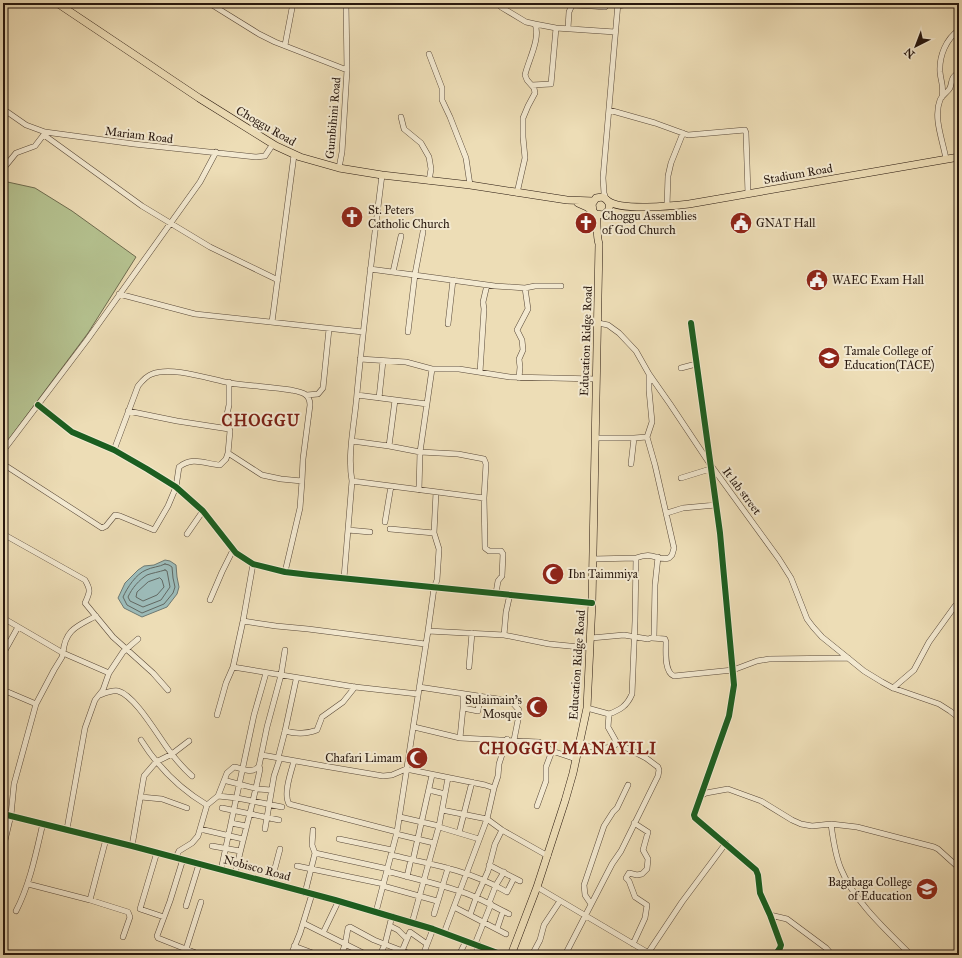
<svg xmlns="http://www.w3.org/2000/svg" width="962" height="958" font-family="'IM FELL Great Primer',serif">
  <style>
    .green { fill: #b5c290; stroke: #6e6c4f }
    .water { fill: #9cbab7; stroke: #6d7973 }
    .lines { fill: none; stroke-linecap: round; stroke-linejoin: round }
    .shore { stroke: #626862; stroke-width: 1 }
    .minor-casing { stroke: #584838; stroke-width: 6 }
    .major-casing { stroke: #27170e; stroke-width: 8 }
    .minor { stroke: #f3e9d0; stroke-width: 5 }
    .major { stroke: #edddb6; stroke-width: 7 }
    .cycleway-casing { stroke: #f3e9d0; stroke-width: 8 }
    .cycleway { stroke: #1b5e20; stroke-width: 6 }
    .labels { text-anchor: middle; stroke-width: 4; stroke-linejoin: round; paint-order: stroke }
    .street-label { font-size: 12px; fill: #27170e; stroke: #f3e9d0 }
    .poi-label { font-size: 12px; fill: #27170e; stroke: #f3e9d0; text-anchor: start }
    .district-label { font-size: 16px; font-weight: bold; letter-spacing: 1px; fill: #7a1f14; stroke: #f3e9d0 }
  </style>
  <rect width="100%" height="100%" fill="#edddb6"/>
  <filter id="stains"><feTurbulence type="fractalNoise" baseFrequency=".005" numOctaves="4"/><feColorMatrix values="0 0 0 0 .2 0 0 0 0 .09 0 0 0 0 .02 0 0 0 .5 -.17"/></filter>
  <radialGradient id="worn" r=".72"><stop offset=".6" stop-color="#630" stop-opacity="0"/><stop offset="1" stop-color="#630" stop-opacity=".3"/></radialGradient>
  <!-- green -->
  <path class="green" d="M3,181L35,188L72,211L136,257L88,333L3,447Z"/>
  <!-- water -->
  <path class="water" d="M165,560L170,561L176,565L177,577L179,587L177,594L167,607L142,617L124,608L118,598L125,583L138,570L144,566L154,565Z"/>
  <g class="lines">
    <!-- shore -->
    <path class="shore" d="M165,564L169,565L172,567L173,578L175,587L173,593L164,604L142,613L127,605L123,597C127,588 136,574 146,570C152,567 159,567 165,564Z
      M165,570L167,571L170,587L161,600L143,607L130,601L128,597C132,588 139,580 147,575C152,573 159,572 165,570Z
      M160,578L162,580L164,587L157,595L143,601L136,597L137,592L148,582Z"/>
    <!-- minor casing -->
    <g class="minor-casing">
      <path id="minor" d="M209,3L259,34L275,42L347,70
        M498,3L501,7L526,22L535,24C541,38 528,61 525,75L527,80L534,88L535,93L528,106L523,118V137L525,158L517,193
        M592,4V6L605,7
        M618,6L634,3
        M535,24L556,28L615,32
        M568,28L569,12L572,5L592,6
        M285,45L293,3
        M429,54L442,88V100L450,117L466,158L470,185
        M532,85L551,84L556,28
        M942,97C944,85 941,83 940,72C939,56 946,39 959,30
        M3,109L26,125L45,132L134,144L256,157L265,156L273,144
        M609,110L655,123L688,135L745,130L746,133L748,194
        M401,117L404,129L421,143L429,157L431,169L429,181
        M44,135L142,206L210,247L278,280
        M946,159C943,141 933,118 940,100C942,95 947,93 950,88C953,79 950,79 959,72
        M339,168L342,152L347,70L346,3
        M3,169L16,153L35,146L45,133
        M382,175C373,247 364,320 357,393C355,422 347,453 352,481L484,498
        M606,199L604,193L603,178L618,3
        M667,206L668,176L671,163L683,133
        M370,269L495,286L525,288L535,286H561
        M393,272L401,236
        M119,294L195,314L363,332
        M272,322L294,155
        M598,323L608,325L619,333L636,351L649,374L670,404L710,464L779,559L791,578L807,619L813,627L822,637L848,658L864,671L882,682L893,688L939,704L950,711L959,718
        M691,323L720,533L734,685L729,716L694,815L695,818L756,870L758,875L760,893L770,915L781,945L780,948L775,955
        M448,324L453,280
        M408,332L415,274L423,232
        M360,359L406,362L432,369H459L510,377L596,379
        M681,368L696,364
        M480,372L484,309L483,302L487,285
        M519,378L520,367L519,359L523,350L522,340L517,330L528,309L525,288
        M307,395L318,394L323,388L329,329
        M357,395L427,404
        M379,398L383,361
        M38,405L72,432L114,450L147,469L176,487L203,511L236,553L253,564L285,572L310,575L592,603
        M128,411L177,421L229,429
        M595,438H634L647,437
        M352,441L389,446L420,452L458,454L484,459L486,464L484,498L485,548L489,551H501L503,554L502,576L498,581L496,593
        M389,446L395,400
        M114,450L138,386C142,381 146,376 152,374C172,366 209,379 230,383C250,386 271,387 291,390C301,392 310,393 310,405L303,459L302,481L300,508L285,572
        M3,451L87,340L200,182L216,152
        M228,453L262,475L281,479L302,481
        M3,464L102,528L106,526L115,515L120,516L154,530L168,506L176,487L179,467C193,456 205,464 220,465L226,459L228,453L230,431L226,419L229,405V382
        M631,464L634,438
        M681,478L710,469
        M419,490L420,452L432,369
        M667,513L683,508L716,505
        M385,522L391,486
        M390,529L434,533
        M348,530L370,532
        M3,534L85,580C91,590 90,592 85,603L113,637L153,673L168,690
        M187,534L203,511
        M593,559L636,558
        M344,578L352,481
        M210,600L222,572L233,550
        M96,616C78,626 65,629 63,653L109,673
        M3,618L63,653L62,657L54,670L36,704L14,784L11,815L3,849
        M243,621L276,626L308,629L425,644
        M428,631L504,635L549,644L590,648
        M504,635L506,612L510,594
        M591,638L624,635L648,639L654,637L655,585L658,557
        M652,638L665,639L666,642C666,651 664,672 674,676L733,670L757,661L769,659L848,658
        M3,654L18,627
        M233,667L355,687L418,694
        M469,667L472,633
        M419,687L511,701L519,710L518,720L514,740
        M893,688L914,670L929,642L955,606L959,604
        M3,690L36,704
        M463,694V708L478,711L480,697
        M100,695C105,693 112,690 118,691C136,696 159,738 171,753C178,762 184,769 192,776
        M609,714C620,710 627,706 632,694L635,621L636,558C654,551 656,561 669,558L672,555L674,548L655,465L647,437L652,422L649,390V374
        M217,715L226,683L233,667L243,621L253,564
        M414,727L460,738L539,742L552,751L576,759
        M285,731C296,734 307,734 317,730L322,717L343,702L355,687
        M460,738L463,708
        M141,740C158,767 180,789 207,805
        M580,744C592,748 600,749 613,747L617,743
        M262,755L324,766L383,776L392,775L406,769L485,785L494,788L487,819L444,933
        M278,758L285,731L296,680
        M294,761C291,772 283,794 289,804L397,832
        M227,781L258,789L271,790
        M494,788L498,776L499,764L507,739
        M429,790L445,794
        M218,796L237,798L282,807
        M700,796L706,793L728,789L761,801L792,820L801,824L812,826L831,824L857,827L934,847L938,849L959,868
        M141,797L162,799L187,808
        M537,806L546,781V767L552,751
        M222,808L279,820
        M442,810L487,819L502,830L548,856
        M3,814L132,846L335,900L433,929L503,955
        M400,817L439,826
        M231,823L246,826
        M831,824C833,839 835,855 841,869C854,901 887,931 911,955
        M439,827L479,839
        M67,829L85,728L95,700L103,690L109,673L123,652L138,639
        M200,829L243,839
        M265,829L274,776L280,758
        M459,833L472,782
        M396,834L434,843
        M339,839L392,850
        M132,846L144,776L156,762L172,754L189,741
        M212,846L240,851
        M157,852L140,909L164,917
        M315,853L388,869
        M391,855C432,864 471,871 507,892L514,878
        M176,857L179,851L192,843L198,836L207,805L218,796L227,773L234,767C242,768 252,775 259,766L267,727L281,675L285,650
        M183,859L170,901L157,936L158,938L201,955
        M413,860L432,775
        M489,865L520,881
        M297,866L384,884
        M221,870L254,715L266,673
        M387,871C411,878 435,883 459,891C477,896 492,906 509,914
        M235,874C243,839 253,804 260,769L259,766
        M407,877L411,859
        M271,883L280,849
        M28,884L90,900L128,912L130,917L123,937
        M383,886L437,901
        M537,887L652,955
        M305,893L315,853L312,845L313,830
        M90,900L106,839
        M489,903L496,885L504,872
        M591,904L585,895L584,885L604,826L613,812L617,808L628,785
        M186,906L199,864
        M454,907L506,934
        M16,911C30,884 36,853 43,823
        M376,912L397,832L428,631L434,588L437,580L439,549L434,533L436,492
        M434,914L448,868
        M470,915L476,898L488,871L495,844L502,830
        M770,915L787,919L826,948L832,955
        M303,923L367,955
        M412,923L439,826L448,778
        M390,926L398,930L405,937
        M497,929L503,911
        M323,933L337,904
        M475,944L491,904
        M633,944L645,918L647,905L635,897L629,881L626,878L629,873L637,875L642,874L647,869L648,859L643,850L648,832L634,823
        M294,946L318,955
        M186,949L201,902
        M402,951L410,932L427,944
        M18,953V955
        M648,953L682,902L726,843
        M291,955L300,933L312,894
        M341,955L345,945L348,928L350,927L374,940L413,955
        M380,955L385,944L392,916
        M423,955L433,929
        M459,955L466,941
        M475,955L479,945
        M532,955L540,940L544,925L560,901
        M565,955L612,864L621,851L658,776L659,770L658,767L646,758L617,743L608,727L609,714L587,708"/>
    </g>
    <!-- major casing -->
    <g class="major-casing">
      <path id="major" d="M57,3L199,98L276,146L300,157L339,168L382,175L470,185L567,200L593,201
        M608,201C621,211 672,206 689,204L959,157
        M578,203L587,207L596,214L603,215L608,211C611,205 609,200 602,197L596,198L592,204L593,211
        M511,955L537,887L565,801L573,773L587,708L592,603L599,244C596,234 598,224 596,214"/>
    </g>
    <!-- minor -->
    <use href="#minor" class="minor"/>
    <!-- major -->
    <use href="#major" class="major"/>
    <!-- cycleway casing -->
    <g class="cycleway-casing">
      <path id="cycleway" d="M691,323L720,533L734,685L729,716L694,815L695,818L756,870L758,875L760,893L770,915L781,945L780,948L775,955
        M38,405L72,432L114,450L147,469L176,487L203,511L236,553L253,564L285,572L310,575L592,603
        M3,814L132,846L335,900L433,929L503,955"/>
    </g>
    <!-- cycleway -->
    <use href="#cycleway" class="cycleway"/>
  </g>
  <!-- icons -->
  <defs>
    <g id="church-disc" transform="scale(1.15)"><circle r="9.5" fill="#8f2418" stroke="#f3e9d0"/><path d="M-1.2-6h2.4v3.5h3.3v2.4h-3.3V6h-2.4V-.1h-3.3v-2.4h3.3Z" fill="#fff"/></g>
    <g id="civic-disc" transform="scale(1.15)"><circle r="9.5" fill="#8f2418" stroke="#f3e9d0"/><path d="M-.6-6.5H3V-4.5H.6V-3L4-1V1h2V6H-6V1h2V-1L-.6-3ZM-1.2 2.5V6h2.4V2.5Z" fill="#fff"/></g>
    <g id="university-disc" transform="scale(1.15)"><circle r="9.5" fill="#8f2418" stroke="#f3e9d0"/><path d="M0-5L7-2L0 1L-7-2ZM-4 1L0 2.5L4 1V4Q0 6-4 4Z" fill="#fff"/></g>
    <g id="mosque-disc" transform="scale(1.15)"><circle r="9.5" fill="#8f2418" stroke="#f3e9d0"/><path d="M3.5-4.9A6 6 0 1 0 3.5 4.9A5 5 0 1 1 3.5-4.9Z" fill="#fff"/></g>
  </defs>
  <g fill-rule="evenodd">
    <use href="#church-disc" x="352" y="217"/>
    <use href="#church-disc" x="586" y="223"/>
    <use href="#civic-disc" x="741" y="223"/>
    <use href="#civic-disc" x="817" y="280"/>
    <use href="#university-disc" x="829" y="358"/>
    <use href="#mosque-disc" x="553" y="574"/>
    <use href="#mosque-disc" x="537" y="707"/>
    <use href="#mosque-disc" x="417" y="758"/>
    <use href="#university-disc" x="927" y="889"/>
  </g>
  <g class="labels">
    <!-- street labels -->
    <g class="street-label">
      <text transform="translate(333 118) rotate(-85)" y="4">Gumbihini Road</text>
      <text transform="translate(266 126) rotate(30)" y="4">Choggu Road</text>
      <text transform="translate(139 135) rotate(7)" y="4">Mariam Road</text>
      <text transform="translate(798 174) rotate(-10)" y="4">Stadium Road</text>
      <text transform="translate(586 341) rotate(-88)" y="4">Education Ridge Road</text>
      <text transform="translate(742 491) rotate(53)" y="4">It lab street</text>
      <text transform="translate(577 665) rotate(-86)" y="4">Education Ridge Road</text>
      <text transform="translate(257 868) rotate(15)" y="4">Nobisco Road</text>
    </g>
    <!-- poi labels -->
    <g class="poi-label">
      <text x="368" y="214">St. Peters<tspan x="368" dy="14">Catholic Church</tspan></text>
      <text x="602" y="220">Choggu Assemblies<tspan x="602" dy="14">of God Church</tspan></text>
      <text x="756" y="227">GNAT Hall</text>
      <text x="832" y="284">WAEC Exam Hall</text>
      <text x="844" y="355">Tamale College of<tspan x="844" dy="14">Education(TACE)</tspan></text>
      <text x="568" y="578">Ibn Taimmiya</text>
      <text x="522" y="704" text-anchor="end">Sulaimain's<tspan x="522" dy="14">Mosque</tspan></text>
      <text x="402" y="762" text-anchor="end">Chafari Limam</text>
      <text x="912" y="886" text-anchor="end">Bagabaga College<tspan x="912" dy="14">of Education</tspan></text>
    </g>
    <!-- district labels -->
    <g class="district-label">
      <text x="261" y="426">CHOGGU</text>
      <text x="568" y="754">CHOGGU MANAYILI</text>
    </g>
  </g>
  <!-- margin -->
  <rect width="962" height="958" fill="none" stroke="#edddb6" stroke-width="16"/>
  <rect x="4" y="4" width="954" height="950" fill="none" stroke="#27170e" stroke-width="2"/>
  <rect x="8" y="8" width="946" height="942" fill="none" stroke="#27170e"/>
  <!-- north arrow -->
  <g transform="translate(916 46) rotate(222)" stroke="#f3e9d0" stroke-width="3" paint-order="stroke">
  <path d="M0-3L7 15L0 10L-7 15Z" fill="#27170e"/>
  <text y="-6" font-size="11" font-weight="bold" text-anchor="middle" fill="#27170e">N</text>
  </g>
  <rect width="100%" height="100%" filter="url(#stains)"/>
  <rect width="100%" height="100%" fill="url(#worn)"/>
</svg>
